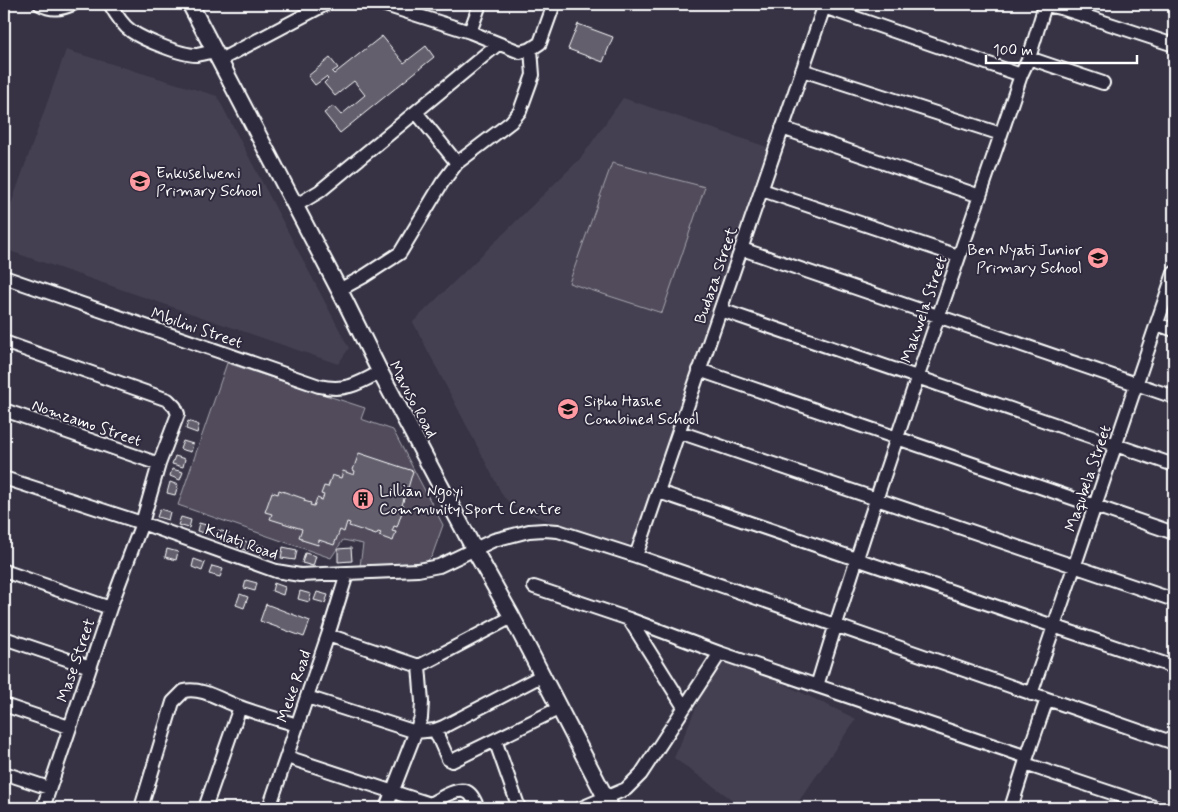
<svg xmlns="http://www.w3.org/2000/svg" width="1178" height="812" font-family="Mynerve,sans-serif">
  <style>
    .built { fill: #444051 }
    .green { fill: #514c5c; stroke: #a8a6ae }
    .building { fill: #635f6d; stroke: #fff }
    .lines { fill: none; stroke-linecap: round; stroke-linejoin: round }
    .minor-casing { stroke: #fff; stroke-width: 16 }
    .tertiary-casing { stroke: #fff; stroke-width: 19 }
    .minor { stroke: #2f2a3d; stroke-width: 12 }
    .tertiary { stroke: #2f2a3d; stroke-width: 15 }
    .labels { text-anchor: middle; stroke-width: 4; stroke-linejoin: round; paint-order: stroke }
    .poi-label { font-size: 16px; fill: #fff; stroke: #2f2a3d; text-anchor: start }
    .street-label { font-size: 16px; fill: #fff; stroke: #2f2a3d }
  </style>
  <rect width="100%" height="100%" fill="#373345"/>
  <filter id="ink" filterUnits="userSpaceOnUse"><feTurbulence type="fractalNoise" baseFrequency=".02" numOctaves="2"/><feDisplacementMap in="SourceGraphic" scale="10" xChannelSelector="R" yChannelSelector="G"/><feConvolveMatrix kernelMatrix="1 2 1 2 8 2 1 2 1" color-interpolation-filters="sRGB"/></filter>
  <g filter="url(#ink)">
    <!-- built -->
    <path class="built" d="M66,50L217,96L349,348L338,364L4,249V224Z
      M623,98L767,147L634,540L622,547L516,509L503,496L413,322L581,158Z
      M720,653L856,719L794,808H744L674,758Z"/>
    <!-- green -->
    <path class="green" d="M612,163L705,187L662,313L569,283Z
      M227,363L365,408L361,419L393,430L443,525L432,556L425,563L360,566L363,544L343,540L331,558L178,505Z"/>
    <!-- building -->
    <path class="building" d="M578,24L613,37L603,62L568,49Z
      M382,36L404,63L426,46L434,57L340,133L324,113L333,106L341,115L365,95L354,81L335,96L324,83L328,79L326,77L315,85L308,76L330,58L338,68L332,72L334,74Z
      M188,421L199,425L197,433L186,429Z
      M183,441L193,444L191,452L180,449Z
      M359,453L413,471L408,488L406,487L404,491L406,492L402,505L404,506L397,527L394,526L392,531L396,532L393,541L379,536L381,533L378,532L376,535L349,526L350,523L347,522L344,532L340,530L334,545L319,540L318,545L302,540V538L299,537L302,529L270,519L272,514L265,512L272,492L278,494L279,490L305,499L304,501L311,503L310,505L314,506L317,498L322,500L324,495L321,494L324,486L328,487L332,475L341,478L343,471L354,475L355,471L353,470Z
      M175,456L185,459L183,467L172,464Z
      M172,469L183,472L180,480L170,476Z
      M170,482L178,485L175,495L167,493Z
      M160,509L170,512L168,520L157,517Z
      M181,517L191,520L189,528L178,525Z
      M199,523L210,526L208,534L197,531Z
      M218,530L229,533L226,541L216,538Z
      M239,539L250,543L248,551L237,547Z
      M257,544L268,548L265,556L255,552Z
      M283,547L297,550L295,560L281,558Z
      M351,548L352,561L338,562V549Z
      M167,549L178,552L176,560L165,557Z
      M305,553L316,556L313,566L302,563Z
      M194,559L205,563L202,571L192,567Z
      M212,566L223,569L220,577L209,574Z
      M246,580L257,583L255,591L244,588Z
      M274,583L285,587L283,595L272,591Z
      M300,591L311,594L309,602L298,599Z
      M317,592L328,595L325,603L314,600Z
      M240,594L248,597L244,608L236,605Z
      M266,604L310,621L304,637L260,621Z"/>
    <g class="lines">
      <!-- minor casing -->
      <g class="minor-casing">
        <path id="minor" d="M40,4C52,11 61,9 73,4
          M110,4C115,13 122,25 131,31C144,40 181,55 196,55C202,54 209,52 215,51
          M382,4L470,32L520,52L531,49L540,43L554,4
          M1042,4L1064,9L1174,45
          M824,7L1021,75
          M470,32L480,4
          M1029,58L1103,83
          M220,60L326,4
          M802,70L1001,134
          M416,112L457,163
          M782,128L980,196
          M762,190L958,256
          M295,206L320,191L498,44
          M742,249L1174,397
          M4,277L319,386C345,392 358,384 380,372
          M339,290L363,277L400,253L442,183L457,163L511,122L520,111L533,75L531,49
          M721,310L1174,465
          M1157,324L1174,330
          M4,342L168,400L175,407L178,414L159,464L142,523L110,608L43,808
          M699,370L1174,533
          M4,410L159,464
          M679,432L1174,600
          M4,478L142,523L276,571L300,575L418,570L439,566L494,540L529,531L544,530L558,531L636,556L1174,743
          M659,492L1174,667
          M636,556L825,4
          M4,571L110,608
          M534,587L629,619L720,653L1027,757
          M629,619L684,707
          M328,635L419,666L512,617
          M4,638L90,667
          M817,686C879,480 953,278 1021,75L1029,58L1045,5
          M1031,694L1174,273
          M307,697L416,732L435,730L443,727L543,675
          M4,705L69,727
          M435,730L448,759L452,761L560,708
          M495,740L519,808
          M287,757L430,804C440,799 460,784 470,794C474,798 476,804 478,808
          M1025,764L1157,808
          M4,773L49,788
          M141,808L173,702L184,691C203,687 222,701 240,707C258,714 278,719 297,725
          M205,808L240,707
          M269,808L328,635L347,574
          M386,808L421,718L422,702L419,666
          M581,808L626,789L641,774L720,653
          M1011,808L1027,757L1047,699"/>
      </g>
      <!-- tertiary casing -->
      <g class="tertiary-casing">
        <path id="tertiary" d="M190,4L346,303L380,372L474,549L512,617L611,808"/>
      </g>
      <!-- minor -->
      <use href="#minor" class="minor"/>
      <!-- tertiary -->
      <use href="#tertiary" class="tertiary"/>
    </g>
  </g>
  <!-- icons -->
  <defs>
    <g id="school-disc" transform="scale(1.125)"><circle r="9.5" fill="#ff9aa2" stroke="#2f2a3d"/><path d="M0-5L7-2L0 1L-7-2ZM-4 1L0 2.5L4 1V4Q0 6-4 4Z" fill="#111"/></g>
    <g id="building-disc" transform="scale(1.125)"><circle r="9.5" fill="#ff9aa2" stroke="#2f2a3d"/><path d="M-4-6H4V6H1V3H-1V6H-4ZM-2.5-4.3h1.7v1.8h-1.7ZM.8-4.3h1.7v1.8H.8ZM-2.5-1h1.7V.8h-1.7ZM.8-1h1.7V.8H.8Z" fill="#111"/></g>
  </defs>
  <g fill-rule="evenodd">
    <use href="#school-disc" x="140" y="181"/>
    <use href="#school-disc" x="1098" y="258"/>
    <use href="#school-disc" x="568" y="409"/>
    <use href="#building-disc" x="363" y="499"/>
  </g>
  <g class="labels">
    <!-- poi labels -->
    <g class="poi-label">
      <text x="156" y="178">Enkuselweni<tspan x="156" dy="18">Primary School</tspan></text>
      <text x="1082" y="255" text-anchor="end">Ben Nyati Junior<tspan x="1082" dy="18">Primary School</tspan></text>
      <text x="584" y="406">Sipho Hashe<tspan x="584" dy="18">Combined School</tspan></text>
      <text x="379" y="496">Lillian Ngoyi<tspan x="379" dy="18">Community Sport Centre</tspan></text>
    </g>
    <!-- street labels -->
    <g class="street-label">
      <text transform="translate(715 275) rotate(-71)" y="6">Budaza Street</text>
      <text transform="translate(923 309) rotate(-71)" y="6">Makwela Street</text>
      <text transform="translate(197 327) rotate(19)" y="6">Mbilini Street</text>
      <text transform="translate(414 399) rotate(62)" y="6">Mavuso Road</text>
      <text transform="translate(87 422) rotate(19)" y="6">Nomzamo Street</text>
      <text transform="translate(1087 478) rotate(-71)" y="6">Maqubela Street</text>
      <text transform="translate(242 541) rotate(20)" y="6">Kulati Road</text>
      <text transform="translate(75 660) rotate(-71)" y="6">Mase Street</text>
      <text transform="translate(293 686) rotate(-71)" y="6">Meke Road</text>
    </g>
  </g>
  <!-- margin -->
  <rect width="1178" height="812" fill="none" stroke="#2f2a3d" stroke-width="20"/>
  <rect x="10" y="10" width="1158" height="792" fill="none" stroke="#fff" stroke-width="2" filter="url(#ink)"/>
  <!-- scale -->
  <path d="M986 55v8h151v-8" fill="none" stroke="#ffffff" stroke-width="2.5"/>
  <text x="993" y="55" font-size="15" fill="#ffffff" stroke="#2f2a3d" stroke-width="4" paint-order="stroke">100 m</text>
</svg>
